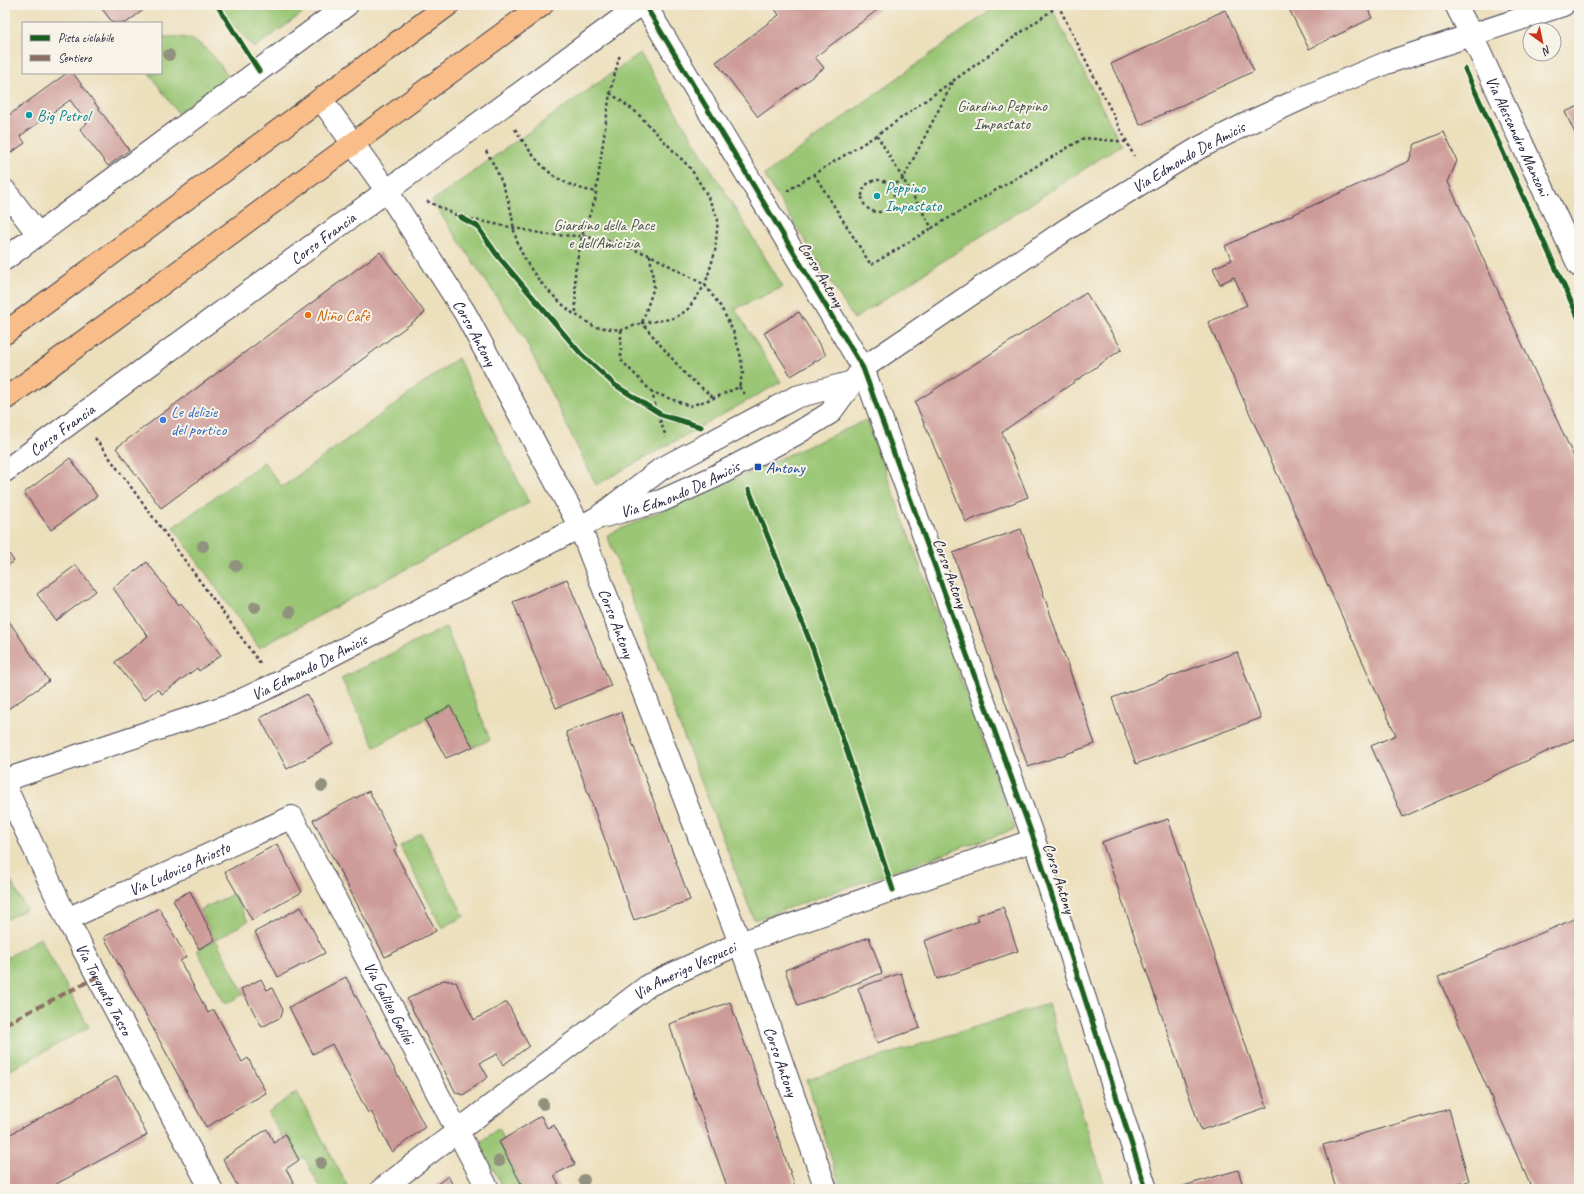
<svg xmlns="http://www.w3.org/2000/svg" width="1584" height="1194" font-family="Caveat,sans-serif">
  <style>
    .green { fill: #9ac674; stroke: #5e7458 }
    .building { fill: #cd9b98 }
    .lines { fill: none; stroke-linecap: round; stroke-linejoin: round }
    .minor-casing { stroke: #403e4e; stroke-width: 24 }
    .tertiary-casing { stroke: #403e4e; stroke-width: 24 }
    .primary-casing { stroke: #403e4e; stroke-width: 24 }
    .path { stroke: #403e4e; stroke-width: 2.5; stroke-dasharray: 3 3; stroke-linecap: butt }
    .minor { stroke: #fff; stroke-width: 22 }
    .tertiary { stroke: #fff; stroke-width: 22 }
    .primary { stroke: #f8bd88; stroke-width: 22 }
    .quiet { stroke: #8d6e63; stroke-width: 4; stroke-dasharray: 8 4; stroke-linecap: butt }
    .cycleway-casing { stroke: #f7f3e8; stroke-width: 8 }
    .cycleway { stroke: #1b5e20; stroke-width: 5 }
    .tree { fill: #91927e }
    .culture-dot { fill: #0f9aa8; stroke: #f7f3e8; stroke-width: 1.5 }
    .food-dot { fill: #e8710a; stroke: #f7f3e8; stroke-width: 1.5 }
    .shop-dot { fill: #3f7fe0; stroke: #f7f3e8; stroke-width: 1.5 }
    .transit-dot { fill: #1a4fb4; stroke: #f7f3e8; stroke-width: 1.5 }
    .labels { text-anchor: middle; stroke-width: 4; stroke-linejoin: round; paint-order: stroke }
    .park-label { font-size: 16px; fill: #46534c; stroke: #f7f3e8 }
    .culture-label { font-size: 16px; fill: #0d838f; stroke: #f7f3e8; text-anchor: start }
    .street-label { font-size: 16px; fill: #22223b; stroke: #f7f3e8 }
    .food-label { font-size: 16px; fill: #c56008; stroke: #f7f3e8; text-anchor: start }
    .shop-label { font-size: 16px; fill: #366cbe; stroke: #f7f3e8; text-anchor: start }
    .transit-label { font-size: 16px; fill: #164399; stroke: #f7f3e8; text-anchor: start }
  </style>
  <rect width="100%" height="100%" fill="#f7f3e8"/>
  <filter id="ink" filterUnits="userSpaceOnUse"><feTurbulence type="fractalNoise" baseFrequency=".025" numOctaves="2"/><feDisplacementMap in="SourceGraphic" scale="8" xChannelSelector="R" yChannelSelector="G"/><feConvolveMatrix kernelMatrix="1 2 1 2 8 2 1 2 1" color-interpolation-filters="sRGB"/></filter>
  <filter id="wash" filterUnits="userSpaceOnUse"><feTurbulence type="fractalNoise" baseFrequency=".012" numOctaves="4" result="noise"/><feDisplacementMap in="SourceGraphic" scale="16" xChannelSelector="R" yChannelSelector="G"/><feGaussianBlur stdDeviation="0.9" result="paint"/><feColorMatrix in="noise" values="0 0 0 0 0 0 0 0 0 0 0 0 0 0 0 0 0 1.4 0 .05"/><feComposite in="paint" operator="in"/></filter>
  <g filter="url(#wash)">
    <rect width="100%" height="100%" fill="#ecdfbc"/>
    <!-- green -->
    <path class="green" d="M216,5H314L254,48Z
      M998,5H1050L1121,145L854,319L764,175Z
      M161,37C169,37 179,36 187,38C205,43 218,61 228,76L178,113L149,73H161Z
      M640,53L783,287L735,309L781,382L596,485L523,336L432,201Z
      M458,358L529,503L259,648L173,527L264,462L282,487Z
      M867,420L1015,829L754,920L607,535Z
      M446,627L490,740L473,747L449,706L375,747L341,678Z
      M421,833L464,916L442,928L400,846Z
      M5,870L26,909L5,920V908L7,907L5,903Z
      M233,894L248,921L216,940L244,994L225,1004L197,950L215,940L200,910Z
      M40,938L89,1027L5,1073V959Z
      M1048,1004L1106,1189H841L807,1080Z
      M297,1092L347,1185L341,1189H321L304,1157L299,1160L286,1134L282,1137L268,1112Z
      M499,1128L504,1139L499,1142L524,1189H504L483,1150L480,1142Z"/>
    <g id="blocks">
      <!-- building -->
      <path class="building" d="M99,5H150L126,23H113Z
        M772,5H884L815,57L824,68L758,117L716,62L779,15Z
        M1287,5H1366L1372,18L1309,49Z
        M1225,10L1254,71L1140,125L1111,64Z
        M67,73H73L129,150L108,166L80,129L87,123L70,100L20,136L25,143L5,157V118Z
        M1579,106V142L1565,112Z
        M1444,132L1457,161L1448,182L1579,468V737L1403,817L1371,746L1396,735L1208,322L1247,305L1234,277L1220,284L1213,268L1232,260L1225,246L1409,161L1415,144Z
        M380,252L425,313L161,508L116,448Z
        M1086,293L1122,349L1002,432L1028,497L966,522L915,402Z
        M799,312L826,355L791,376L764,333Z
        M70,458L97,496L51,530L24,493Z
        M1021,529L1095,744L1028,767L953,553Z
        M5,548L14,561L5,568Z
        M147,562L179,605L181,603L221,655L199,671L197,668L162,694L157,689L144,700L115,662L148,636L113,588Z
        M76,565L96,591L56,621L37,594Z
        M567,579L611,686L556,708L513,602Z
        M5,615L49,681L5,711Z
        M1237,652L1261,718L1136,764L1112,698Z
        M307,694L333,744L287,769L260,718Z
        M450,706L473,747L446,758L425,720Z
        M621,712L690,900L634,920L566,732Z
        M369,791L397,847L394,850L436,931L385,957L313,820Z
        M1168,819L1267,1107L1201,1130L1102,842Z
        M277,844L302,892L252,920L225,872Z
        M190,891L215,940L199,949L173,900Z
        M301,907L325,953L278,977L255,932Z
        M1003,907L1018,951L937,979L924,941L979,921L977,915Z
        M159,908L186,957L180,961L208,1013L214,1010L242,1062L248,1058L266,1093L206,1127L104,937Z
        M1579,917V1189H1532L1438,977Z
        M869,937L882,973L798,1006L785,970Z
        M901,973L920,1028L877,1043L858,988Z
        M346,977L425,1127L392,1152L371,1111L368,1113L332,1044L313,1054L289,1007Z
        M261,979L267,990L272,988L283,1010L281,1017L262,1027L241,989Z
        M443,980L456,982L474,1020L507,1002L529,1046L503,1065L497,1054L480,1063L488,1077L463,1095L456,1093L407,999Z
        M730,1002L767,1106L796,1189H728L669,1024Z
        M117,1076L147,1135L47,1189H5V1137Z
        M1449,1109L1469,1181L1442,1189H1336L1323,1145Z
        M541,1116L547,1128L554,1125L575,1164L554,1175L561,1189H524L499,1142Z
        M267,1129L274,1143L285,1134L299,1160L286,1169L297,1189H239L223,1159Z
        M1238,1170L1244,1189H1173Z
        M448,1176L455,1189H431Z"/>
    </g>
  </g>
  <g filter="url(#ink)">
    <use href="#blocks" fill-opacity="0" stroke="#403e4e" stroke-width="1"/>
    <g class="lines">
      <!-- minor casing -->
      <g class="minor-casing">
        <g id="minor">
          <path d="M645,5L863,368L1034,840L1146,1189"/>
          <path d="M1456,5L1472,36"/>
          <path id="s1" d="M321,99L387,191L465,313L580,527L740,943L826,1189"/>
          <path d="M5,191L38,234"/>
          <path d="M5,259L347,5"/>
          <path id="s2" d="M5,471L640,5"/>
          <path id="s3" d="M5,786L67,919L211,1189"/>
          <path id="s4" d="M67,919L292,817L488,1189"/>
          <path id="s5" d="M382,1189L649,985L740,943L1034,840"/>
        </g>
      </g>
      <!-- tertiary casing -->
      <g class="tertiary-casing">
        <g id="tertiary">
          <path id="s6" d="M1472,36L1579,266"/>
          <path id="s7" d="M597,518L661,501L714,477L796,434L830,413L863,368L1067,229L1197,149L1246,124L1305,97L1386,63L1563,5"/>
          <path id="s8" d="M5,780L233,704L276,684L597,518L661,469L796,397L853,382"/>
        </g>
      </g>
      <!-- primary casing -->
      <g class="primary-casing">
        <path id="primary" d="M5,333L448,5
          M5,399L542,5"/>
      </g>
      <!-- path -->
      <path class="path" d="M1058,5L1134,156
        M1058,6L877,135L932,228L1084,138L1127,142
        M610,93L636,112L691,169L706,193L718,219L715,252L705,285L688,309L680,315L671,319L642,323L686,375L714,398
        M515,129C538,165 553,184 596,192
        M486,151C497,169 506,190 511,211C513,220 513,229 516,238C526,270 550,295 575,315
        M814,174L871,265L932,228
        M862 196a16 16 0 1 1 32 0a16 16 0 1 1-32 0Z
        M891,187L903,179L953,82
        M787,191L877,135
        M427,201L460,217L550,235L582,236L595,200L610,93L620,54
        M650,255L654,287L642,323L621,330L595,327L576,315L575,271L582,236L608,241L650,255L705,285L721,307L733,331L740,353L743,372L739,387L714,398L690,406L652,392L657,412L666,437
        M621,330V360L652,392
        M739,387L745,394
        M95,438L260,663"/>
      <!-- minor -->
      <use href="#minor" class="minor"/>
      <!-- tertiary -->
      <use href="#tertiary" class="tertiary"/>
      <!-- primary -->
      <use href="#primary" class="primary"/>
      <!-- quiet -->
      <path class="quiet" d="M5,1024L97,977"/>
      <!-- cycleway casing -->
      <g class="cycleway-casing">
        <path id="cycleway" d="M217,5L259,71
          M645,5L863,368L1034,840L1146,1189
          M1465,69L1579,319
          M460,217L477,226L497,255L581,354L615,385L662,415L701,427
          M749,490L813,649L893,890"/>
      </g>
      <!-- cycleway -->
      <use href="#cycleway" class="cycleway"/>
    </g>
    <!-- trees -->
    <g class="tree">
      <circle cx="169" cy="55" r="6"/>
      <circle cx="203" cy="546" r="6"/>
      <circle cx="236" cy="566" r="6"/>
      <circle cx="255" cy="607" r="6"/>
      <circle cx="290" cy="612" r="6"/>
      <circle cx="322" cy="786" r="6"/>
      <circle cx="543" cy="1104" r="6"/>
      <circle cx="499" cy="1161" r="6"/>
      <circle cx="321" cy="1163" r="6"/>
      <circle cx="584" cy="1180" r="6"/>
    </g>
  </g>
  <!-- markers -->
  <g class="culture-dot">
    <circle cx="29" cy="115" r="4"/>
    <circle cx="877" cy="196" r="4"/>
  </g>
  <circle class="food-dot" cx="308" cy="315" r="4"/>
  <circle class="shop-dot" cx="163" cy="420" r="4"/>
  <rect class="transit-dot" x="754" y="463" width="8" height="8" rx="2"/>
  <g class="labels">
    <!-- park labels -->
    <g class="park-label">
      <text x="1002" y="111">Giardino Peppino<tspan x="1002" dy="18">Impastato</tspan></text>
      <text x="604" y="230">Giardino della Pace<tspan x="604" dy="18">e dell'Amicizia</tspan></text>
    </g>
    <!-- culture labels -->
    <g class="culture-label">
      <text x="37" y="121">Big Petrol</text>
      <text x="885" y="193">Peppino<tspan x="885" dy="18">Impastato</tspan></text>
    </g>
    <!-- street labels -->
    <g class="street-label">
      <text dy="6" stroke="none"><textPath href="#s6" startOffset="110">Via Alessandro Manzoni</textPath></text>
      <text dy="6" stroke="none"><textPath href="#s7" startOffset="701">Via Edmondo De Amicis</textPath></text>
      <text dy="6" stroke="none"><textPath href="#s2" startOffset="394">Corso Francia</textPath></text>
      <text transform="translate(822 274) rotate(59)" y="6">Corso Antony</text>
      <text dy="6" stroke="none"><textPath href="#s1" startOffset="280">Corso Antony</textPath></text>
      <text dy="6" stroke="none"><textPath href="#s2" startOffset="70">Corso Francia</textPath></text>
      <text dy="6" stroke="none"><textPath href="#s7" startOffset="88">Via Edmondo De Amicis</textPath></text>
      <text transform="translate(951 573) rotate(70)" y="6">Corso Antony</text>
      <text dy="6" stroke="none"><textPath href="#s1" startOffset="604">Corso Antony</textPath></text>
      <text dy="6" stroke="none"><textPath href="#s8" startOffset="325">Via Edmondo De Amicis</textPath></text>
      <text dy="6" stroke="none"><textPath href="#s4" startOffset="123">Via Ludovico Ariosto</textPath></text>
      <text transform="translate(1060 878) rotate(72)" y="6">Corso Antony</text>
      <text dy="6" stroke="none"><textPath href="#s5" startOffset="374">Via Amerigo Vespucci</textPath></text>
      <text dy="6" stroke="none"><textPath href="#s3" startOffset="226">Via Torquato Tasso</textPath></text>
      <text dy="6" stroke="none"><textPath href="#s4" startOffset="457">Via Galileo Galilei</textPath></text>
      <text dy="6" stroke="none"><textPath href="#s1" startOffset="1072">Corso Antony</textPath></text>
    </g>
    <!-- food labels -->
    <g class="food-label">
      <text x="316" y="321">Niño Cafè</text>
    </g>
    <!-- shop labels -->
    <g class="shop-label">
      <text x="171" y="417">Le delizie<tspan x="171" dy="18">del portico</tspan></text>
    </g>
    <!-- transit labels -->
    <g class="transit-label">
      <text x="766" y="473">Antony</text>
    </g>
  </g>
  <!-- margin -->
  <rect width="1584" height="1194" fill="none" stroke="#f7f3e8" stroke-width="20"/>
  <!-- legend -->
  <rect x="22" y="22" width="140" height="52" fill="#f7f3e8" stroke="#a29fa3"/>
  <rect x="30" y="35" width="20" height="6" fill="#1b5e20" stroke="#a29fa3"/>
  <text x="58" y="42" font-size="12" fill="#22223b">Pista ciclabile</text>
  <rect x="30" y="55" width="20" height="6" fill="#8d6e63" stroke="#a29fa3"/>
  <text x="58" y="62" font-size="12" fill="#22223b">Sentiero</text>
  <!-- north arrow -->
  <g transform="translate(1542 42) rotate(147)"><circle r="19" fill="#f7f3e8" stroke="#a29fa3"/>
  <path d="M0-3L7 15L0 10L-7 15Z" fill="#c8321e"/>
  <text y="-6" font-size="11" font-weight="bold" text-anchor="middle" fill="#22223b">N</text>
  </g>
</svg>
